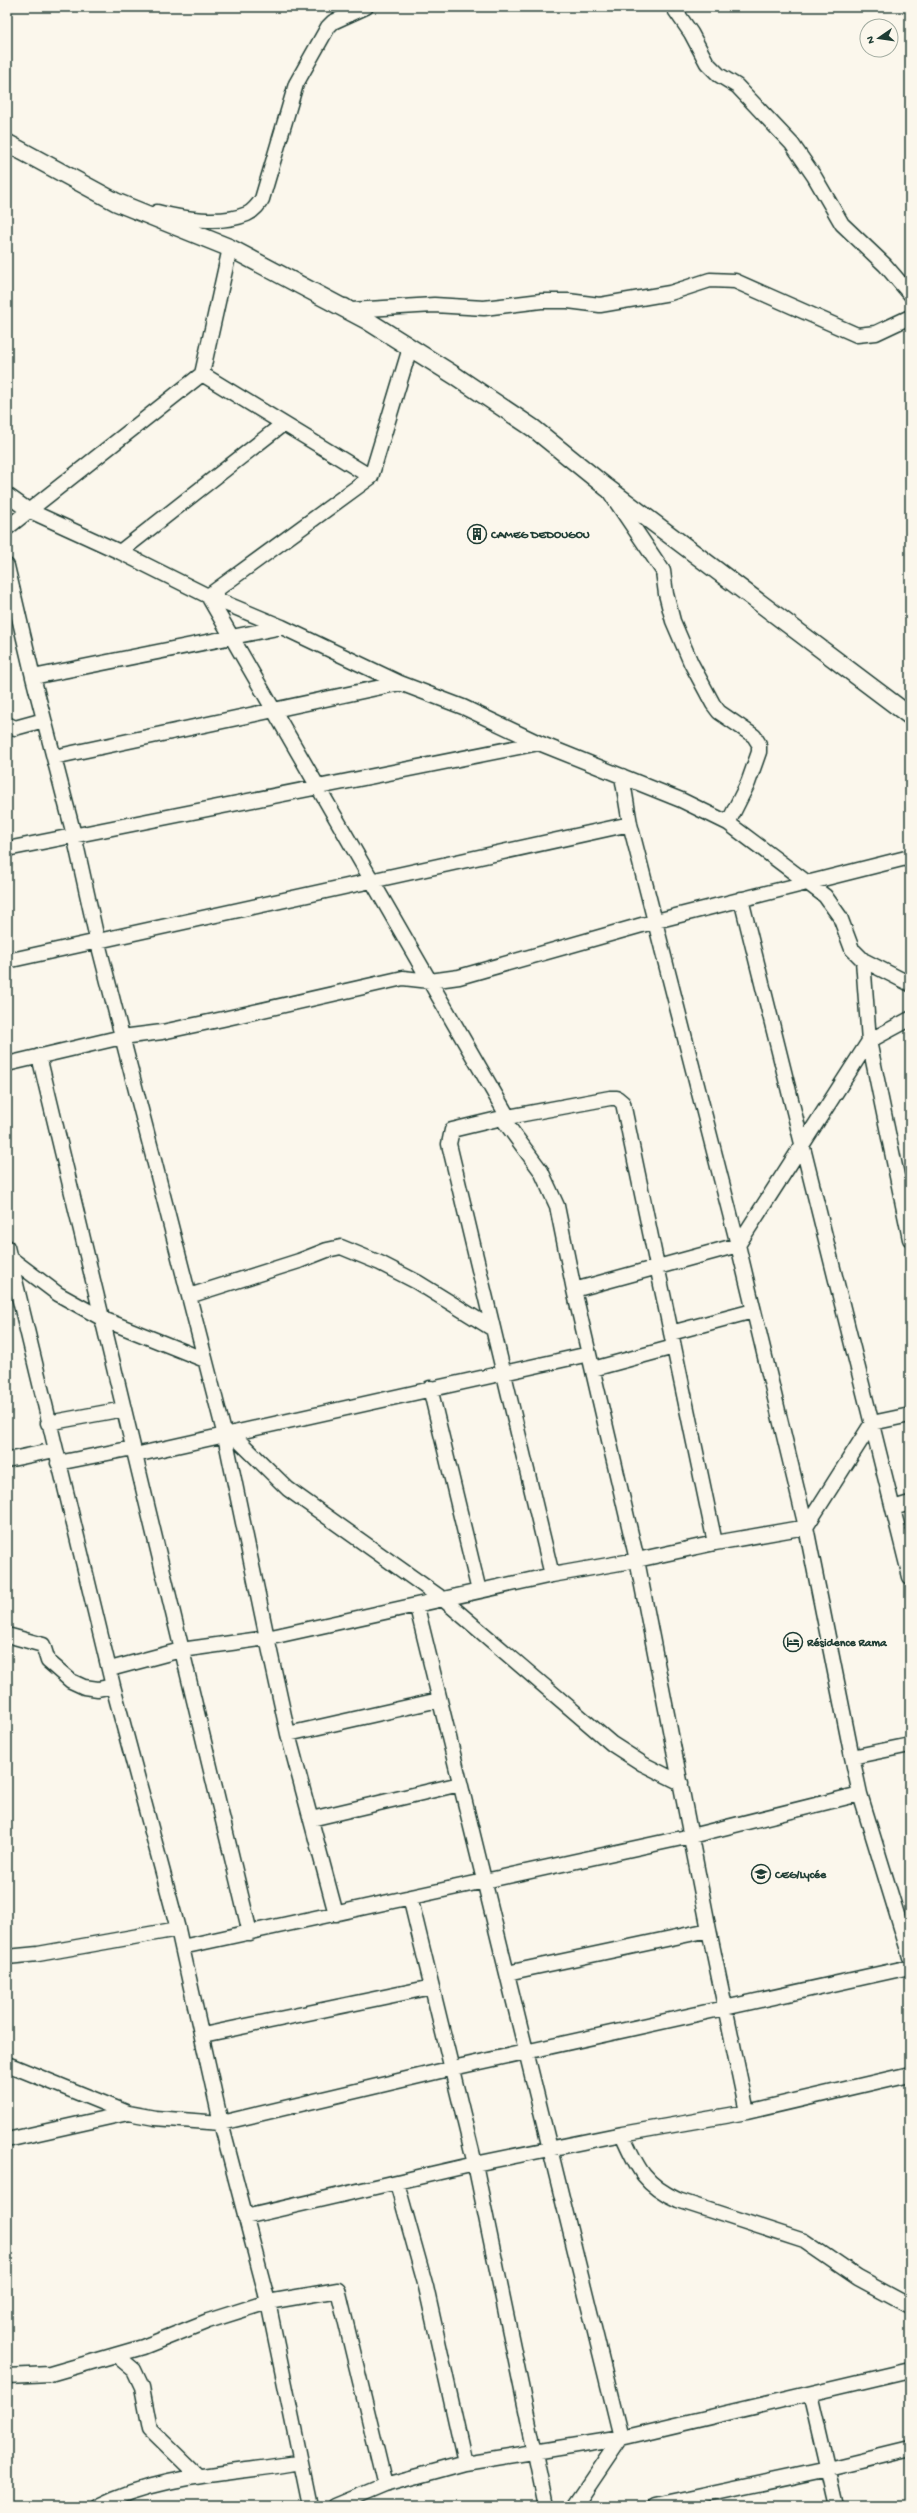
<svg xmlns="http://www.w3.org/2000/svg" width="917" height="2513" font-family="'Gochi Hand',sans-serif">
  <style>
    .lines { fill: none; stroke-linecap: round; stroke-linejoin: round }
    .minor-casing { stroke: #1f3d34; stroke-width: 17 }
    .major-casing { stroke: #1f3d34; stroke-width: 20 }
    .minor { stroke: #fbf7ec; stroke-width: 14 }
    .major { stroke: #fbf7ec; stroke-width: 17 }
    .labels { text-anchor: middle; stroke-width: 3; stroke-linejoin: round; paint-order: stroke }
    .poi-label { font-size: 12px; font-weight: bold; fill: #1f3d34; stroke: #fbf7ec; text-anchor: start }
  </style>
  <rect width="100%" height="100%" fill="#fbf7ec"/>
  <filter id="ink" filterUnits="userSpaceOnUse"><feTurbulence type="fractalNoise" baseFrequency=".025" numOctaves="2"/><feDisplacementMap in="SourceGraphic" scale="8" xChannelSelector="R" yChannelSelector="G"/><feConvolveMatrix kernelMatrix="1 2 1 2 8 2 1 2 1" color-interpolation-filters="sRGB"/></filter>
  <g filter="url(#ink)">
    <g class="lines">
      <!-- minor casing -->
      <g class="minor-casing">
        <path id="minor" d="M673,7L691,33L707,63L719,75L737,86L792,144L814,176L842,224L885,265L910,294
          M157,212C183,219 221,225 247,214C254,211 258,205 262,199L296,84L328,27L333,22L366,7
          M345,306L351,310L434,305L484,308L541,301H568L600,305L670,293L710,280L735,281L857,335L876,333L910,317
          M410,348L371,477L208,596L508,1117
          M202,374L371,477
          M611,494L663,571L666,594L673,621L691,663L713,704L719,712L754,736L759,744V752L748,783L728,823
          M7,495L28,510L120,552L208,596L282,627L400,683L463,707L539,743L681,800L728,823L825,896L840,917L852,949L863,960L910,984
          M7,528L202,374L230,248
          M120,552L283,424
          M7,566L33,677L74,835L97,939L225,1436L267,1638L552,1575L637,1560L715,1543L806,1527L738,1245L869,1041L863,960
          M33,677L282,627
          M7,724L15,728L44,720
          M54,757L400,683
          M7,849L539,743
          M741,899L910,1577
          M7,961L630,824
          M910,1019L869,1041L910,1239
          M39,1056L250,1933
          M7,1064L122,1037L162,1032L223,1019L403,978L430,981L459,977L656,921L910,857
          M502,1118L541,1171L557,1206L574,1290L637,1560L709,1930L747,2112
          M7,1247L113,1686L178,1929L221,2123L268,2302L310,2506
          M9,1257L58,1294L103,1319L205,1360
          M574,1290L738,1245L630,824L622,776
          M189,1296L299,1261L327,1250L341,1247L380,1263L417,1282L493,1329
          M671,1333L753,1311
          M593,1369L674,1347
          M430,1388L479,1591
          M910,1415L872,1423L806,1527L852,1757L910,1745
          M48,1423L124,1409
          M232,1434L288,1489L444,1600L612,1744L643,1764L681,1783
          M135,1455L589,1354
          M7,1460L55,1450
          M58,1463L133,1448
          M893,1508L910,1503
          M552,1575L449,1144L452,1130L502,1118L610,1098H617L623,1103L715,1543
          M417,1607L621,2438L575,2506
          M7,1635L43,1645L48,1661L71,1681L84,1687L98,1689L113,1686
          M110,1669L181,1650L267,1638L288,1734L336,1914
          M288,1734L439,1700
          M852,1757L860,1794L910,1957
          M311,1819L460,1784
          M410,1897L475,2164L546,2506
          M182,1947L691,1836L860,1794
          M7,1957L38,1954L178,1929
          M507,1973L709,1930
          M203,2035L432,1987
          M7,2064L128,2113L155,2118L221,2123L453,2068L910,1967
          M622,2134C637,2167 643,2184 678,2200L804,2241L858,2278L910,2306
          M7,2140L128,2113
          M397,2183L426,2287L465,2463
          M245,2217L475,2164L622,2134L747,2112L910,2074
          M116,2355L134,2370L142,2387L150,2429L197,2475
          M7,2376L50,2374L143,2347L208,2321L268,2302L338,2290L385,2485
          M810,2394L836,2506
          M98,2506C164,2473 230,2475 301,2462
          M335,2506L385,2485L465,2463L621,2438L910,2370
          M655,2506L828,2469L910,2449"/>
      </g>
      <!-- major casing -->
      <g class="major-casing">
        <path id="major" d="M7,143L116,202L230,248L368,321L457,377L533,428L606,487L910,716"/>
      </g>
      <!-- minor -->
      <use href="#minor" class="minor"/>
      <!-- major -->
      <use href="#major" class="major"/>
    </g>
  </g>
  <!-- icons -->
  <defs>
    <g id="building-ring" transform="scale(1)"><circle r="9.5" fill="#fbf7ec" stroke="#1f3d34" stroke-width="1.5"/><path d="M-4-6H4V6H1V3H-1V6H-4ZM-2.5-4.3h1.7v1.8h-1.7ZM.8-4.3h1.7v1.8H.8ZM-2.5-1h1.7V.8h-1.7ZM.8-1h1.7V.8H.8Z" fill="#1f3d34"/></g>
    <g id="hotel-ring" transform="scale(1)"><circle r="9.5" fill="#fbf7ec" stroke="#1f3d34" stroke-width="1.5"/><path d="M-6-4.5h1.5V1H6V5H4.5V3h-9V5H-6ZM-4 0a1.8 1.8 0 1 1 3.6 0ZM.5 0V-2.5h3Q6-2.5 6 0Z" fill="#1f3d34"/></g>
    <g id="school-ring" transform="scale(1)"><circle r="9.5" fill="#fbf7ec" stroke="#1f3d34" stroke-width="1.5"/><path d="M0-5L7-2L0 1L-7-2ZM-4 1L0 2.5L4 1V4Q0 6-4 4Z" fill="#1f3d34"/></g>
  </defs>
  <g fill-rule="evenodd">
    <use href="#building-ring" x="477" y="534"/>
    <use href="#hotel-ring" x="793" y="1642"/>
    <use href="#school-ring" x="761" y="1874"/>
  </g>
  <g class="labels">
    <!-- poi labels -->
    <g class="poi-label">
      <text x="491" y="538">CAMEG DEDOUGOU</text>
      <text x="807" y="1646">Résidence Rama</text>
      <text x="775" y="1878">CEG/Lycée</text>
    </g>
  </g>
  <!-- margin -->
  <rect width="917" height="2513" fill="none" stroke="#fbf7ec" stroke-width="24"/>
  <rect x="12" y="12" width="893" height="2489" fill="none" stroke="#1f3d34" stroke-width="1.5" filter="url(#ink)"/>
  <!-- north arrow -->
  <g transform="translate(879 38) rotate(257)"><circle r="19" fill="#fbf7ec" stroke="#a3ada2"/>
  <path d="M0-3L7 15L0 10L-7 15Z" fill="#1f3d34"/>
  <text y="-6" font-size="11" font-weight="bold" text-anchor="middle" fill="#1f3d34">N</text>
  </g>
</svg>
